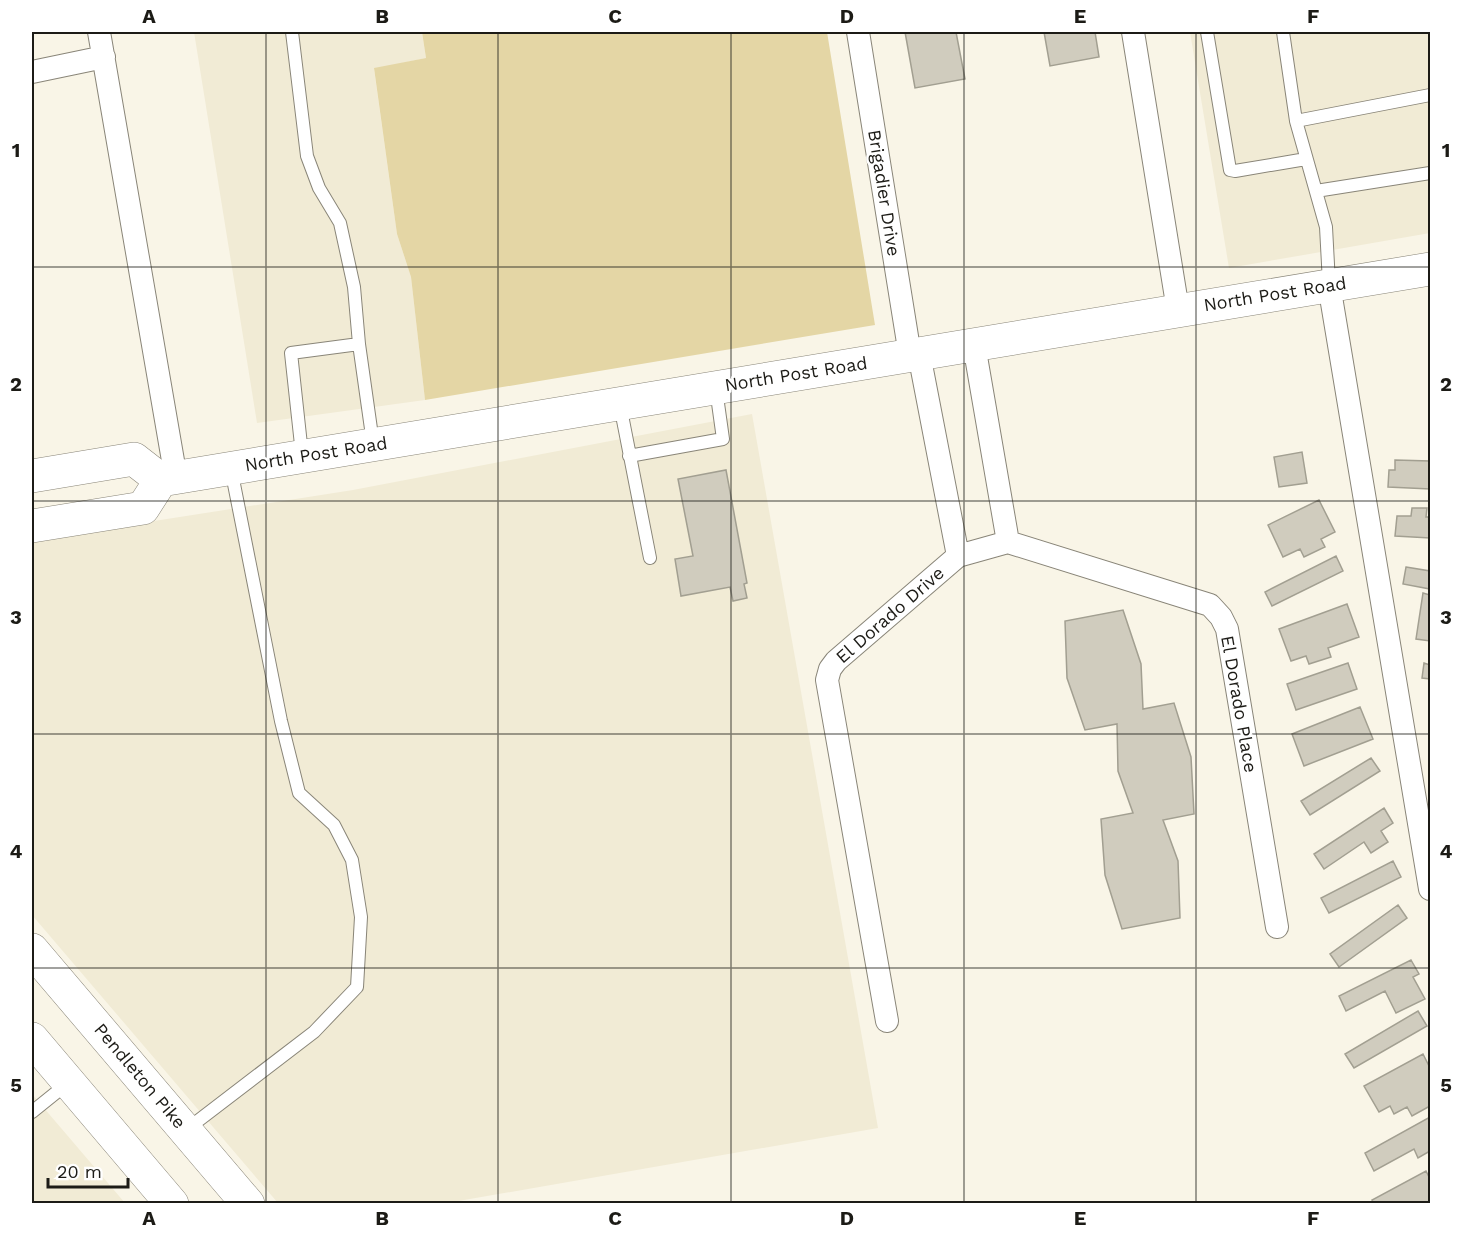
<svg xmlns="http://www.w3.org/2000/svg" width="1462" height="1235" font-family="'Work Sans',sans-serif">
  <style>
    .built { fill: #f1ebd5 }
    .green { fill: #e4d6a5 }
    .building { fill: #d0ccbe; stroke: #a29f91; stroke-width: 1.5 }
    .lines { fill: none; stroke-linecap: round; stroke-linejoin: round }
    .lane-casing { stroke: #898578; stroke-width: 14 }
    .street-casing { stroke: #898578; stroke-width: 24 }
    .primary-casing { stroke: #898578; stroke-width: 34 }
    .lane { stroke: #fff; stroke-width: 12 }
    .street { stroke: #fff; stroke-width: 22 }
    .primary { stroke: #fff; stroke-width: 33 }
    .grid { fill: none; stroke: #1c1b16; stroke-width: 1.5; stroke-opacity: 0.55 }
    .labels { text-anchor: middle; stroke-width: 5; stroke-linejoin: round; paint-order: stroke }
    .street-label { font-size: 18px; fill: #1c1b16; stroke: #fff }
    .neatline { fill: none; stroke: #1c1b16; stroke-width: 2 }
    .grid-label { font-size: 20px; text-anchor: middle; font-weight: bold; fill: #1c1b16 }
  </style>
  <rect width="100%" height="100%" fill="#f9f5e7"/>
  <!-- built -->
  <path class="built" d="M194,32H422L426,58L374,69L397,234L411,277L425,400L257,423Z
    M1190,32H1430V233L1229,268Z
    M752,414L878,1128L447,1203H278L32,915V540L353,490Z
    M32,1094L125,1203H32Z"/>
  <!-- green -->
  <path class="green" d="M422,32H827L875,325L425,400L411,277L397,234L374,68L426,58Z"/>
  <!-- building -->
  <path class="building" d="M905,32H956L965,79L915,88Z
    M1044,32H1095L1099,57L1050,66Z
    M1302,452L1307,483L1279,487L1274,457Z
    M1395,460L1430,461V489L1388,487L1389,470H1395Z
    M726,470L747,583L744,584L747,598L733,601L730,587L681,596L675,559L693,556L678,479Z
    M1319,500L1335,532L1321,539L1325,547L1304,557L1300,549L1283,557L1268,525Z
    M1412,508H1427L1426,517H1430V538L1395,536L1397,516H1411Z
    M1336,556L1343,571L1272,606L1265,592Z
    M1406,567L1430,571V589L1403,584Z
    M1423,593L1430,595V641L1416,639Z
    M1347,604L1359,637L1328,648L1331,657L1309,664L1306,656L1291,661L1279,629Z
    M1123,610L1141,664L1143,709L1174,703L1191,757L1194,814L1163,820L1178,861L1180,918L1122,929L1105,875L1101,819L1133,813L1118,771L1117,724L1085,730L1067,678L1065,621Z
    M1348,663L1357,689L1296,710L1287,684Z
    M1424,663L1430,665V679L1422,678Z
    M1360,707L1373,739L1304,766L1292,734Z
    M1371,758L1380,771L1310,815L1301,801Z
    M1384,808L1393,823L1381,831L1388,842L1371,853L1364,842L1324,869L1314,854Z
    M1393,861L1401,877L1329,913L1321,898Z
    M1398,905L1407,918L1339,967L1330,954Z
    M1411,960L1419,974L1413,977L1425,999L1396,1013L1385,991L1346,1011L1339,996Z
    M1418,1011L1427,1026L1354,1068L1345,1054Z
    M1423,1054L1430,1068V1106L1412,1116L1407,1107L1394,1114L1390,1106L1379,1112L1364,1086Z
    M1430,1117V1151L1418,1158L1414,1149L1374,1171L1365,1153Z
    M1426,1171L1430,1179V1204H1374L1372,1200Z"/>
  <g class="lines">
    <!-- lane casing -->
    <g class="lane-casing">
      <path id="lane" d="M292,32L307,156L319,188L340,223L354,287L359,344
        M1207,32L1230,170L1235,171L1306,159
        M1283,32L1296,121L1326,227L1329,283
        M1296,121L1430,95
        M1316,191L1430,173
        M620,405L650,558
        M302,454L291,353L359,344L373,443
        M629,456L723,439L716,389
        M32,1112L68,1083
        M186,1130L314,1032L357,987L361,917L352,860L334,825L299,793L281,721L231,469"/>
    </g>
    <!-- street casing -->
    <g class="street-casing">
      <path id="street" d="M99,32L176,478
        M858,32L910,355
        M1133,32L1178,310
        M32,72L104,57
        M1329,285L1430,889
        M974,345L1008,542
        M919,354L958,556
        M887,1021L827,680L830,669L836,661L958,556L1008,542L1210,605L1221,617L1227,629L1277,927"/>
    </g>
    <!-- primary casing -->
    <g class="primary-casing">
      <path id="primary" d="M32,476L134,459L161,480L1430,269
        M32,526L143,508L161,480
        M32,950L248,1204
        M32,1039L172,1204"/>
    </g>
    <!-- lane -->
    <use href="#lane" class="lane"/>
    <!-- street -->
    <use href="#street" class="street"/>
    <!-- primary -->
    <use href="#primary" class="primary"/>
  </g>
  <!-- grid -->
  <path class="grid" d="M266,32V1204M498,32V1204M731,32V1204M964,32V1204M1196,32V1204M32,267H1430M32,501H1430M32,734H1430M32,968H1430"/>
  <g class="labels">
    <!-- street labels -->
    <g class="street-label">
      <text transform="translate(884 193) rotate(81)" y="6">Brigadier Drive</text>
      <text transform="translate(1275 294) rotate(-9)" y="6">North Post Road</text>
      <text transform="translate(796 374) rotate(-9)" y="6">North Post Road</text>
      <text transform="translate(316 454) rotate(-9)" y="6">North Post Road</text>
      <text transform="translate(890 615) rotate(-41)" y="6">El Dorado Drive</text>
      <text transform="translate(1239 704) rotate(80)" y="6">El Dorado Place</text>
      <text transform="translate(140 1076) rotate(50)" y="6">Pendleton Pike</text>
    </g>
  </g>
  <!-- border -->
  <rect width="1462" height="1235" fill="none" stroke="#ffffff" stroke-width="66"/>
  <!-- scale -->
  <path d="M48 1178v9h80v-9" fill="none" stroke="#1c1b16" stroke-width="3"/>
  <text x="57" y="1178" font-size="18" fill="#1c1b16" stroke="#ffffff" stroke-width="4.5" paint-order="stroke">20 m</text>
  <rect x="33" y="33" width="1396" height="1169" class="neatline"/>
  <g class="grid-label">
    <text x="149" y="23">A</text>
    <text x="382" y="23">B</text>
    <text x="615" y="23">C</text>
    <text x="847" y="23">D</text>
    <text x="1080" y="23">E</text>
    <text x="1313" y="23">F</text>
    <text x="16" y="157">1</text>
    <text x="1446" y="157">1</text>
    <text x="16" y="391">2</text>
    <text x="1446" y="391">2</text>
    <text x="16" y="624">3</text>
    <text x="1446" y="624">3</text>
    <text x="16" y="858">4</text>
    <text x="1446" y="858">4</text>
    <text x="16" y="1092">5</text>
    <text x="1446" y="1092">5</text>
    <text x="149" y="1225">A</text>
    <text x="382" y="1225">B</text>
    <text x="615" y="1225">C</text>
    <text x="847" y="1225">D</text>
    <text x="1080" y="1225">E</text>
    <text x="1313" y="1225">F</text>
  </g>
</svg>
